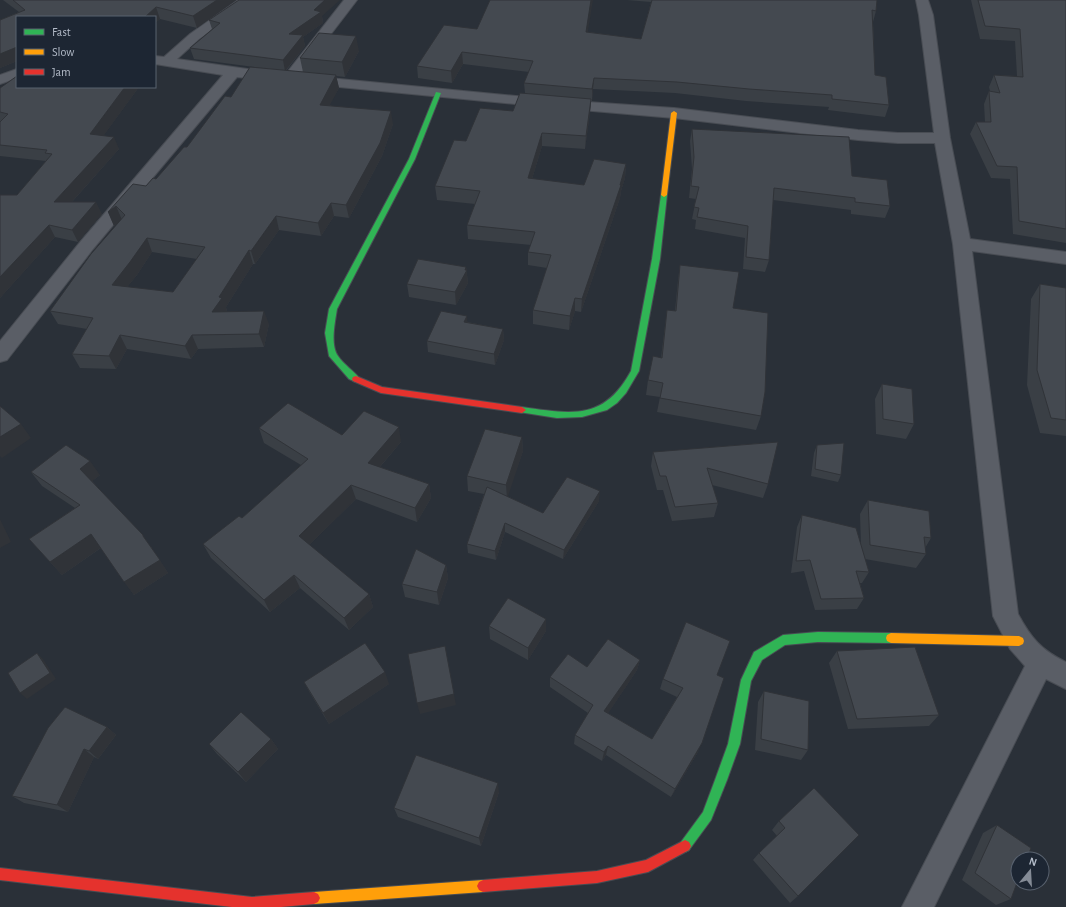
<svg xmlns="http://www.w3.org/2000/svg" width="1066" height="907" font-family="'Alegreya Sans',sans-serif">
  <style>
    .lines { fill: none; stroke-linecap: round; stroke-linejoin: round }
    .street-casing { stroke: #484c53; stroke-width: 2 }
    .fast-casing { stroke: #484c53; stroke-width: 2 }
    .slow-casing { stroke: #484c53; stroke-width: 2 }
    .jam-casing { stroke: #484c53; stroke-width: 2 }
    .street { fill: #5a5e66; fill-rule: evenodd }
    .fast { fill: #30b455; fill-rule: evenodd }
    .slow { fill: #ff9f0a; fill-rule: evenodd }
    .jam { fill: #e5322d; fill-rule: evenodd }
    .wall { fill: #3a3f45; fill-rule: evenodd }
    .shaded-wall { fill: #303338 }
    .building { fill: #444950; stroke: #303338; fill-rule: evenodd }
  </style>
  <rect width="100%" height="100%" fill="#2a3038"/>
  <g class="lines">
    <!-- street casing -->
    <g class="street-casing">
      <path id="street" d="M238,0H252L241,10L199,39L177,59L276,73L281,74L283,77L281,80L276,81L237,77L93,249L7,360L0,362V341L81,241L223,75L155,64V56L164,57L190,34Z
        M344,0H357L295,81L290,82L285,81L283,78L285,75Z
        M916,0H928L933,15L950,138L970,239L1066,252V264L972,251L1018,614C1031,638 1041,650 1066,662V689L1046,679L934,907H902L1025,666L1010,649L993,616L953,244L935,143H898L858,140L674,118L558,108L308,84L303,83L301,80L303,77L308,76L558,100L674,108L858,130L898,133H934L919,15Z
        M17,69V78L0,84V75Z"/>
    </g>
    <!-- fast casing -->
    <g class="fast-casing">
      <path id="fast" d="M436,92L441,93L415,159L337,309C335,322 330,345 338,356C344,365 354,371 360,379L359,381L356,382L349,379L329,356L325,333L329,309L409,159Z
        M664,193L667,195L660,259L639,371L626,393L617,403L607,410L582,417L557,418L519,412L518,410L522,407C572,414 604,421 631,371L652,259L661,195Z
        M818,632L891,633L895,635L896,638L895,641L891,643L818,642L785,645L762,660L751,681L740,744L727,780L711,820L689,850L685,852L681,850L679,846L681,842L703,812L715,780L728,744L741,680L754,652L783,635Z"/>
    </g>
    <!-- slow casing -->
    <g class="slow-casing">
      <path id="slow" d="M674,111L677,113L667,195L664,197L661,195L671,113Z
        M891,633L1019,636L1023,638L1024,641L1023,644L1019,646L891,643L887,641L886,638L887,635Z
        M483,880L487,882L489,886L487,890L483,892L314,904L310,902L308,898L310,894L314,892Z"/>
    </g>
    <!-- jam casing -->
    <g class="jam-casing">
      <path id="jam" d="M356,376L382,387L522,407L526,410L522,413L381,393L353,381L352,379L353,377Z
        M685,840L689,842L691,846L689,850L648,872L597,883L483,892L479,890L477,886L479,882L483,880L597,871L646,860Z
        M0,868L252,897L314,892L318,894L320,898L318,902L314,904L281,907H232L0,880Z"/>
    </g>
    <!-- street -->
    <use href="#street" class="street"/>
    <!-- fast -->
    <use href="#fast" class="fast"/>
    <!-- slow -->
    <use href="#slow" class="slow"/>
    <!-- jam -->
    <use href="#jam" class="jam"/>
  </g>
  <!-- wall -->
  <path class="wall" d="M3,0H236L197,28L160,19L155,23V17H17V61L0,68V20L19,12Z
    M627,0H877L876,11L873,22L875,75L889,105L885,117L828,110L829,107L746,101L675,93L593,89L592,101H591L590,112L585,149L542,146L532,179L584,185L626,164L625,178L621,191L620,198L581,312L575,311L569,330L533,324V310L547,268L528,265V252L531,245L468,239L467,225L475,204L437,200L435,186L466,141L513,111L525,93L524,83L529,72L463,64L452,83L418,78L417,66L477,29L588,32L641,39L651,2Z
    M971,0H1066V243L1013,234L1010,179L991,178L970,134L976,122H985L984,104L989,91H990L989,87L994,75L1017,76L1015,41L980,39Z
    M322,16L323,23L303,37L305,46L286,71L303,72L300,58L359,51L345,77L336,76L339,88L329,105L393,124L382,156L349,218L334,216L321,236L279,230L255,264H253L226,307L227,312L269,324L264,347L198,349L191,359L127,349L116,369L80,368L72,354L87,329L58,324L50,311L119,222L114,226L108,212L156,179L187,147L231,97L262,68L194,59L190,48L212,29L209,20ZM152,252L197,259L173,292L127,287L137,275Z
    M139,87L103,136L119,149L72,202L102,214L78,242L55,237L0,298V195H17L46,161L0,156V88Z
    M692,129L852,176L890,206L885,218L851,214V210L773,200L769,260L765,272L743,269L745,238L695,229L696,220L692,219L696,199L689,198L692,169L690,141Z
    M680,265L733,308L761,416L756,430L657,412L660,397L646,395L648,380L661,358L667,310L675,311L678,280Z
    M466,267L468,283L456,305L409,297L407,284Z
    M1040,284L1066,288V436L1040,433L1027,385L1031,299Z
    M467,316V322L503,329L504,340L495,365L428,352L427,341Z
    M882,384L914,424L906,439L876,434L875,399Z
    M259,428L342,435L401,442L380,467L429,484L431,498L417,522L356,499L309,545L369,594L373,607L349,630L300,588L270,612L211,558L203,544L242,518L301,465L264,443Z
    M522,437L523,451L507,496L543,513L599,501L563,559L505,532L496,560L468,553L467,544L484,494L468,491L467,476Z
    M817,445L841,475L838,482L811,476L814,453Z
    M653,452L768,484L763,498L712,485L718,503L714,517L672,521L663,490H657L651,466Z
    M31,472L100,475L92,481L152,548V549L168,573L134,595L101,548L62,575L29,539L75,508L42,486Z
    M868,500L931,538L925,548L926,554L916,568L865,559L869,572L862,583H860L864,598L857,609L815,610L804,571L791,573L797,527L802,515L861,546L860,514Z
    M446,565L448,578L439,605L405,597L402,584Z
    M546,619V631L528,660L490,639L489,626Z
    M837,651L939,715L929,726L848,729L829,663Z
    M640,660L637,670L608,713L652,739L677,697L660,689L663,679L717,675L698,752L671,797L606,755L602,761L574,744L575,735L588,713L550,687V677L587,667Z
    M304,682L389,684L329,724L310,693Z
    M764,691L808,750L801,760L755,750L758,702Z
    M107,727L116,735L98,759L94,757L68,812L24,803L12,796Z
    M271,739L278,749L246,782L217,754L209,744Z
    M814,788L798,896L790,903L753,860L759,853L777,836L772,830L779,821Z
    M499,792L481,846L398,817L394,808Z
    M997,825L1011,899L996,905L962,880L983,833Z"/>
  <!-- shaded-wall -->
  <path class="shaded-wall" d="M217,0H236L197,28L193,16Z
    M325,0H340L322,16L323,23L303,37L305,46L285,71L283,60L289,34Z
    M591,0H593L586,43V32Z
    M156,7L160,19L155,23V17H145Z
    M356,36L359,51L345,77L342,62Z
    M17,47V61L0,68V54Z
    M462,52L463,64L452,83L451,71Z
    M336,75L339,88L323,118L320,105Z
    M594,78L593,89L592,101V89Z
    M125,87H139L96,146L90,134Z
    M591,99L590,112L585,149L586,136Z
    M391,111L393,124L382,156L349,218L346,205Z
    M542,133V146L528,192V178Z
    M114,137L119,149L61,214L54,202Z
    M626,164L625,178L621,191L620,198L581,312L582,299Z
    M96,202L102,214L78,242L72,230Z
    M331,203L334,216L321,236L318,223Z
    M116,206L122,220L114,226L108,212Z
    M276,216L279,230L255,264L251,251Z
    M49,225L55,237L0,298V277Z
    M147,238L152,252L137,275L118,298L112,285Z
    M249,250L253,264L226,307L227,312H212L219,297Z
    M466,267L468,283L456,305L455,292Z
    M575,298V311L569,330L570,316Z
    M264,311L269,324L264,347L259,334Z
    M467,316L468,327L464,322Z
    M503,329L504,340L495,365L494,354Z
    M120,335L127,349L116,369L109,356Z
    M192,335L198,349L191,359L185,346Z
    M21,424L31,438L2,458L0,456V437Z
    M399,427L401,442L371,477L368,463Z
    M522,437L523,451L507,499L506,485Z
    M90,461L100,475L90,483L80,469Z
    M429,484L431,498L417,522L415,508Z
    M351,485L356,499L304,550L299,536Z
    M600,491L599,501L563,559L564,550Z
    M0,519L11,542L0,548Z
    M505,523V532L496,560L495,551Z
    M91,534L102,547L62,575L50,562Z
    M160,560L168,573L134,595L124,582Z
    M446,565L448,578L439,605L437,592Z
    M294,575L300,588L270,612L264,600Z
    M369,594L373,607L349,630L344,618Z
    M546,619V631L528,660V648Z
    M37,653L43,659L56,679L27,699L20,693Z
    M640,660L637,670L603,721L604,711Z
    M385,672L389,684L329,724L323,713Z
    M454,694L456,705L420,714L417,703Z
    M107,727L116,735L98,759L89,751Z
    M271,739L278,749L246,782L238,772Z
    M702,743L698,752L671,797L675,789Z
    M608,746L606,755L602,761L604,752Z
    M84,749L94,757L68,812L57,805Z
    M498,783L499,792L481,846L479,838Z"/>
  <!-- building -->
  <path class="building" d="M13,0H217L193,16L156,7L145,17H17V47L0,54V20L25,10Z
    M239,0H325L314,10L321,12L289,34L303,35L283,60L190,48L220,23L209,20Z
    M490,0H591L586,32L641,39L652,0H877L876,11L872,10L875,75L886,77L889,105L832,99V95L749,89L677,82L594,78L592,89L524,83L533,61L462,52L451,71L417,66L444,25L477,29Z
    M978,0H1066V229L1019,221L1017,167L997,166L976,122H991L989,91L1000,93L994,75L1023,77L1020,29L985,26Z
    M319,33L356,36L342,62L300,58Z
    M250,67L336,75L320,105L391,111L380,143L346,205L331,203L318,223L276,216L251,251L249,250L219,297L222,298L212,312L264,311L259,334L192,335L185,346L120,335L109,356L72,354L93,318L50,311L91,254L125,215L116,206L108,212L133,184L146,186L153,178L156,179L184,147H187L225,96L231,97ZM147,238L205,247L173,292L112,285L130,262Z
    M17,76V87H125L90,134L114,137L54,202H96L72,230L49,225L0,277V195H17L52,154L45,153L47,150L0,145V122L8,114L0,112V88Z
    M520,93L591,99L586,136L542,133L528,178L584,185L594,159L626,164L620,185H621L582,299L575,298L570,316L533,310L551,255L528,252L535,232L467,225L480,191L435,186L454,140L466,141L480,108L513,111Z
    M692,129L849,137L852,176L887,180L890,206L855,202V198L774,188L769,260L746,257L748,226L697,217L699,208L694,207L699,187L691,186L694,157Z
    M418,259L466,267L465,270H467L455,292L407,284Z
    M680,265L739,272L733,308L768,313L765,392L761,416L660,398L663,383L648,380L653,356L662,358L667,310L676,311Z
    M1040,284L1066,288V420L1051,418L1037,370Z
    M441,311L467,316L464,322L503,329L494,354L427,341Z
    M882,384L912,389L914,424L883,419Z
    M288,403L342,435L364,411L399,427L368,463L429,484L415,508L351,485L299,536L369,594L344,618L294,575L264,600L203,544L239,516L242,518L308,459L259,428Z
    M0,406L21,424L0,437Z
    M485,429L522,437L506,485L467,476Z
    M778,442L768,484L707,468L718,503L675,507L666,476H660L653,452Z
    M844,443L841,475L815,469L817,445Z
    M66,445L90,461L80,469L143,535V536L160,560L124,582L91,534L50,562L29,539L80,505L31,472Z
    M567,477L600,491L564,550L505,523L495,551L467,544L487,487L543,513Z
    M868,500L929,511L931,538L924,537L926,554L870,545Z
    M802,515L856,528L869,572L856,571L864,598L821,599L810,560L796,561Z
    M416,549L446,565L437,592L402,584Z
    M508,598L546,619L528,648L489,626Z
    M686,622L730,641L717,675L724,678L702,743L675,789L608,746L604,752L575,735L593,705L550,677L568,654L587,667L608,639L640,660L604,711L652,739L683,688L663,679Z
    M365,643L385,672L323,713L304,682Z
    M445,646L454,694L417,703L408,654Z
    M915,647L939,715L857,719L837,651Z
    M37,653L50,673L20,693L8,673Z
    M764,691L809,701L808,750L761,739Z
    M65,707L107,727L89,751L84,749L57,805L12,796L48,728Z
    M241,712L271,739L238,772L209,744Z
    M416,755L498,783L479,838L394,808Z
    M814,788L859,835L798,896L759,853L785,828L779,821Z
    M997,825L1031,848L1027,859H1018V880L1011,899L975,873Z"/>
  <!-- legend -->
  <rect x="16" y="16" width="140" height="72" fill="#1d2633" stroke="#59626f"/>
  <rect x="24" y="29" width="20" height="6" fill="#30b455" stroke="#59626f"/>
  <text x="52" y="36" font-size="12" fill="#b4bcc9">Fast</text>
  <rect x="24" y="49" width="20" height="6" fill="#ff9f0a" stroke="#59626f"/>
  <text x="52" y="56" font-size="12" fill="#b4bcc9">Slow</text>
  <rect x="24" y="69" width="20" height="6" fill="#e5322d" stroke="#59626f"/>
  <text x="52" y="76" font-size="12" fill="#b4bcc9">Jam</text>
  <!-- north arrow -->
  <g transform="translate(1030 871) rotate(18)"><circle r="19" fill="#1d2633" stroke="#59626f"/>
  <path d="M0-3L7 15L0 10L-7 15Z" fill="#848b96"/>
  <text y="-6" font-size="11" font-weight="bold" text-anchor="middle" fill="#b4bcc9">N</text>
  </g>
</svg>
